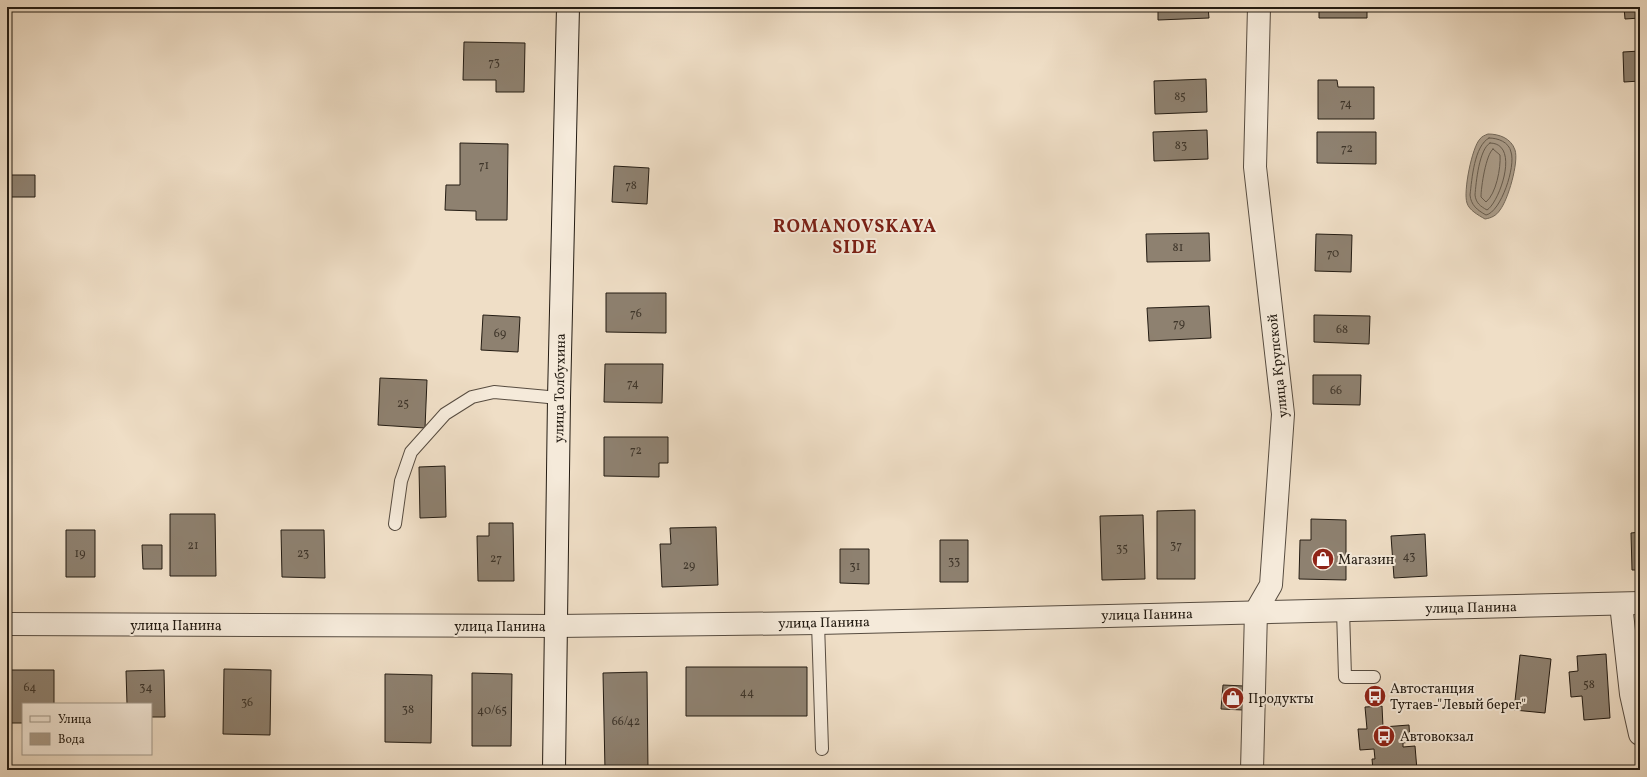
<svg xmlns="http://www.w3.org/2000/svg" width="1647" height="777" font-family="Vollkorn,serif">
  <style>
    .water { fill: #aa9c89; stroke: #74695a }
    .lines { fill: none; stroke-linecap: round; stroke-linejoin: round }
    .shore { stroke: #675c4e; stroke-width: 1 }
    .building { fill: #8e8170; stroke: #241c13 }
    .service-casing { stroke: #574c40; stroke-width: 14 }
    .minor-casing { stroke: #574c40; stroke-width: 24 }
    .tertiary-casing { stroke: #574c40; stroke-width: 24 }
    .secondary-casing { stroke: #241c13; stroke-width: 24 }
    .service { stroke: #f5eada; stroke-width: 12 }
    .minor { stroke: #f5eada; stroke-width: 22 }
    .tertiary { stroke: #f5eada; stroke-width: 22 }
    .secondary { stroke: #f5eada; stroke-width: 22 }
    .labels { text-anchor: middle; stroke-width: 4; stroke-linejoin: round; paint-order: stroke }
    .number-label { font-size: 12px; fill: #3e352a }
    .street-label { font-size: 14px; fill: #241c13; stroke: #f5eada }
    .poi-label { font-size: 14px; fill: #241c13; stroke: #f5eada; text-anchor: start }
    .district-label { font-size: 18px; font-weight: bold; letter-spacing: 1px; fill: #7a1f14; stroke: #f5eada }
  </style>
  <rect width="100%" height="100%" fill="#efdec6"/>
  <filter id="stains"><feTurbulence type="fractalNoise" baseFrequency=".005" numOctaves="4"/><feColorMatrix values="0 0 0 0 .2 0 0 0 0 .09 0 0 0 0 .02 0 0 0 .5 -.17"/></filter>
  <radialGradient id="worn" r=".72"><stop offset=".6" stop-color="#630" stop-opacity="0"/><stop offset="1" stop-color="#630" stop-opacity=".3"/></radialGradient>
  <!-- water -->
  <path class="water" d="M1488,134C1499,134 1511,138 1515,150C1519,162 1508,200 1500,210C1496,216 1491,218 1485,219C1478,215 1469,210 1467,203C1463,192 1472,147 1480,139C1481,137 1485,135 1488,134Z"/>
  <g class="lines">
    <!-- shore -->
    <path class="shore" d="M1489,138C1498,138 1509,142 1511,152C1516,166 1501,212 1486,215C1477,210 1471,205 1470,195C1472,179 1474,146 1489,138Z
      M1490,143C1521,143 1499,203 1487,210C1480,206 1476,203 1475,195C1476,183 1479,149 1490,143Z
      M1493,149L1500,155C1501,168 1496,194 1486,202L1481,197C1481,187 1486,154 1493,149Z"/>
  </g>
  <!-- building -->
  <path class="building" d="M1158,7H1208L1209,18L1158,20Z
    M1319,7H1367V18H1319Z
    M1624,7H1640V18L1625,19Z
    M464,42L525,43L524,92H496V80H463Z
    M1640,51V81L1624,82L1623,52Z
    M1206,79L1207,112L1155,114L1154,81Z
    M1318,80H1337L1338,87H1374V119H1318Z
    M1207,130L1208,159L1154,161L1153,132Z
    M1317,132H1376V164L1317,163Z
    M460,143L508,144L507,220H476V211L445,210L446,185H460Z
    M614,166L649,168L647,204L612,202Z
    M7,175H35V197H7Z
    M1209,233L1210,261L1147,262L1146,234Z
    M1316,234L1352,235L1351,272L1315,271Z
    M606,293H666V333L606,332Z
    M1209,306L1211,338L1149,341L1147,308Z
    M483,315L520,317L518,352L481,350Z
    M1314,315L1370,316L1369,344L1314,342Z
    M605,364H663L662,403L604,402Z
    M1313,375H1361L1360,405L1313,404Z
    M380,378L427,380L425,428L378,425Z
    M604,437H668V463H659V477L604,476Z
    M445,466L446,517L420,518L419,467Z
    M1195,510V579H1157V511Z
    M170,514H215L216,576H170Z
    M1143,515L1145,579L1102,580L1100,516Z
    M1311,519L1346,520V580L1299,579L1300,540H1311Z
    M489,523H513L514,581H478L477,536H489Z
    M716,527L718,585L662,587L660,544H671L670,528Z
    M66,530H95V577H66Z
    M281,530H324L325,578L282,577Z
    M1640,532V570H1632L1631,533Z
    M1425,534L1427,576L1394,578L1391,536Z
    M940,540H968V582H940Z
    M142,545H162V569H143Z
    M840,549H869V584L840,583Z
    M1606,654L1610,718L1584,720L1582,696L1571,697L1569,672L1578,671L1577,656Z
    M1520,655L1551,659L1545,713L1514,710Z
    M686,667H807V716H686Z
    M224,669L271,670L270,735L223,734Z
    M7,670H54V704H23V723H7Z
    M164,670L165,717H151V704H127L126,671Z
    M647,672L648,770H605L603,673Z
    M472,673L512,674L511,746H472Z
    M385,674L432,675L431,743L385,742Z
    M1223,685L1244,686L1243,710L1221,709Z
    M1382,706L1383,727L1409,725L1410,742L1403,743V747L1415,746L1417,770H1373L1372,759H1375L1374,749L1360,750L1358,729H1367L1365,707Z"/>
  <g class="lines">
    <!-- service casing -->
    <g class="service-casing">
      <path id="service" d="M395,524L401,481L411,452L445,414L472,397L494,392L559,398
        M1343,610L1345,677H1374
        M818,623L822,749"/>
    </g>
    <!-- minor casing -->
    <g class="minor-casing">
      <path id="minor" d="M1621,604L1631,694L1640,734
        M1252,770L1256,611L1271,585L1283,414L1255,167L1259,7"/>
    </g>
    <!-- tertiary casing -->
    <g class="tertiary-casing">
      <path id="tertiary" d="M7,624L557,626L818,623L1640,603"/>
    </g>
    <!-- secondary casing -->
    <g class="secondary-casing">
      <path id="secondary" d="M554,770L559,398L568,7"/>
    </g>
    <!-- service -->
    <use href="#service" class="service"/>
    <!-- minor -->
    <use href="#minor" class="minor"/>
    <!-- tertiary -->
    <use href="#tertiary" class="tertiary"/>
    <!-- secondary -->
    <use href="#secondary" class="secondary"/>
  </g>
  <!-- icons -->
  <defs>
    <g id="shop-disc" transform="scale(1.15)"><circle r="9.5" fill="#8f2418" stroke="#f5eada"/><path d="M-5-2.5h2.3a2.7 3.5 0 0 1 5.4 0H5L5.5 6h-11ZM-1.5-2.5h3a1.5 2.3 0 0 0-3 0Z" fill="#fff"/></g>
    <g id="bus-disc" transform="scale(1.15)"><circle r="9.5" fill="#8f2418" stroke="#f5eada"/><path d="M-5-6H5V4H4V6H2V4H-2V6H-4V4H-5ZM-3.5-4V0h7V-4ZM-3.5 1.2v1.5H-2V1.2ZM2 1.2v1.5H3.5V1.2Z" fill="#fff"/></g>
  </defs>
  <g fill-rule="evenodd">
    <use href="#shop-disc" x="1323" y="559"/>
    <use href="#bus-disc" x="1375" y="696"/>
    <use href="#shop-disc" x="1233" y="698"/>
    <use href="#bus-disc" x="1384" y="736"/>
  </g>
  <g class="labels">
    <!-- number labels -->
    <g class="number-label">
      <text x="494" y="66">73</text>
      <text x="1180" y="100">85</text>
      <text x="1346" y="107">74</text>
      <text x="1181" y="149">83</text>
      <text x="1347" y="152">72</text>
      <text x="484" y="169">71</text>
      <text x="631" y="189">78</text>
      <text x="1178" y="251">81</text>
      <text x="1333" y="257">70</text>
      <text x="636" y="317">76</text>
      <text x="1179" y="327">79</text>
      <text x="1342" y="333">68</text>
      <text x="500" y="337">69</text>
      <text x="633" y="387">74</text>
      <text x="1336" y="394">66</text>
      <text x="403" y="407">25</text>
      <text x="636" y="454">72</text>
      <text x="193" y="549">21</text>
      <text x="1176" y="549">37</text>
      <text x="1122" y="552">35</text>
      <text x="80" y="557">19</text>
      <text x="303" y="557">23</text>
      <text x="1409" y="560">43</text>
      <text x="496" y="562">27</text>
      <text x="954" y="565">33</text>
      <text x="689" y="569">29</text>
      <text x="855" y="570">31</text>
      <text x="1589" y="688">58</text>
      <text x="30" y="691">64</text>
      <text x="146" y="691">34</text>
      <text x="747" y="696">44</text>
      <text x="247" y="706">36</text>
      <text x="408" y="713">38</text>
      <text x="492" y="714">40/65</text>
      <text x="626" y="725">66/42</text>
    </g>
    <!-- street labels -->
    <g class="street-label">
      <text transform="translate(1277 366) rotate(-96)" y="5">улица Крупской</text>
      <text transform="translate(559 388) rotate(-89)" y="5">улица Толбухина</text>
      <text transform="translate(1471 607) rotate(-1)" y="5">улица Панина</text>
      <text transform="translate(1147 614) rotate(-1)" y="5">улица Панина</text>
      <text transform="translate(824 622) rotate(-1)" y="5">улица Панина</text>
      <text x="176" y="630">улица Панина</text>
      <text x="500" y="631">улица Панина</text>
    </g>
    <!-- poi labels -->
    <g class="poi-label">
      <text x="1338" y="564">Магазин</text>
      <text x="1390" y="693">Автостанция<tspan x="1390" dy="16">Тутаев-"Левый берег"</tspan></text>
      <text x="1248" y="703">Продукты</text>
      <text x="1400" y="741">Автовокзал</text>
    </g>
    <!-- district labels -->
    <g class="district-label">
      <text x="855" y="232">ROMANOVSKAYA<tspan x="855" dy="21">SIDE</tspan></text>
    </g>
  </g>
  <!-- margin -->
  <rect width="1647" height="777" fill="none" stroke="#efdec6" stroke-width="24"/>
  <rect x="8" y="8" width="1631" height="761" fill="none" stroke="#241c13" stroke-width="2"/>
  <rect x="12" y="12" width="1623" height="753" fill="none" stroke="#241c13"/>
  <!-- legend -->
  <rect x="22" y="703" width="130" height="52" fill="#f5eada" stroke="#a1988a"/>
  <rect x="30" y="716" width="20" height="6" fill="#f5eada" stroke="#a1988a"/>
  <text x="58" y="723" font-size="12" fill="#241c13">Улица</text>
  <rect x="30" y="733" width="20" height="12" fill="#aa9c89" stroke="#a1988a"/>
  <text x="58" y="743" font-size="12" fill="#241c13">Вода</text>
  <rect width="100%" height="100%" filter="url(#stains)"/>
  <rect width="100%" height="100%" fill="url(#worn)"/>
</svg>
